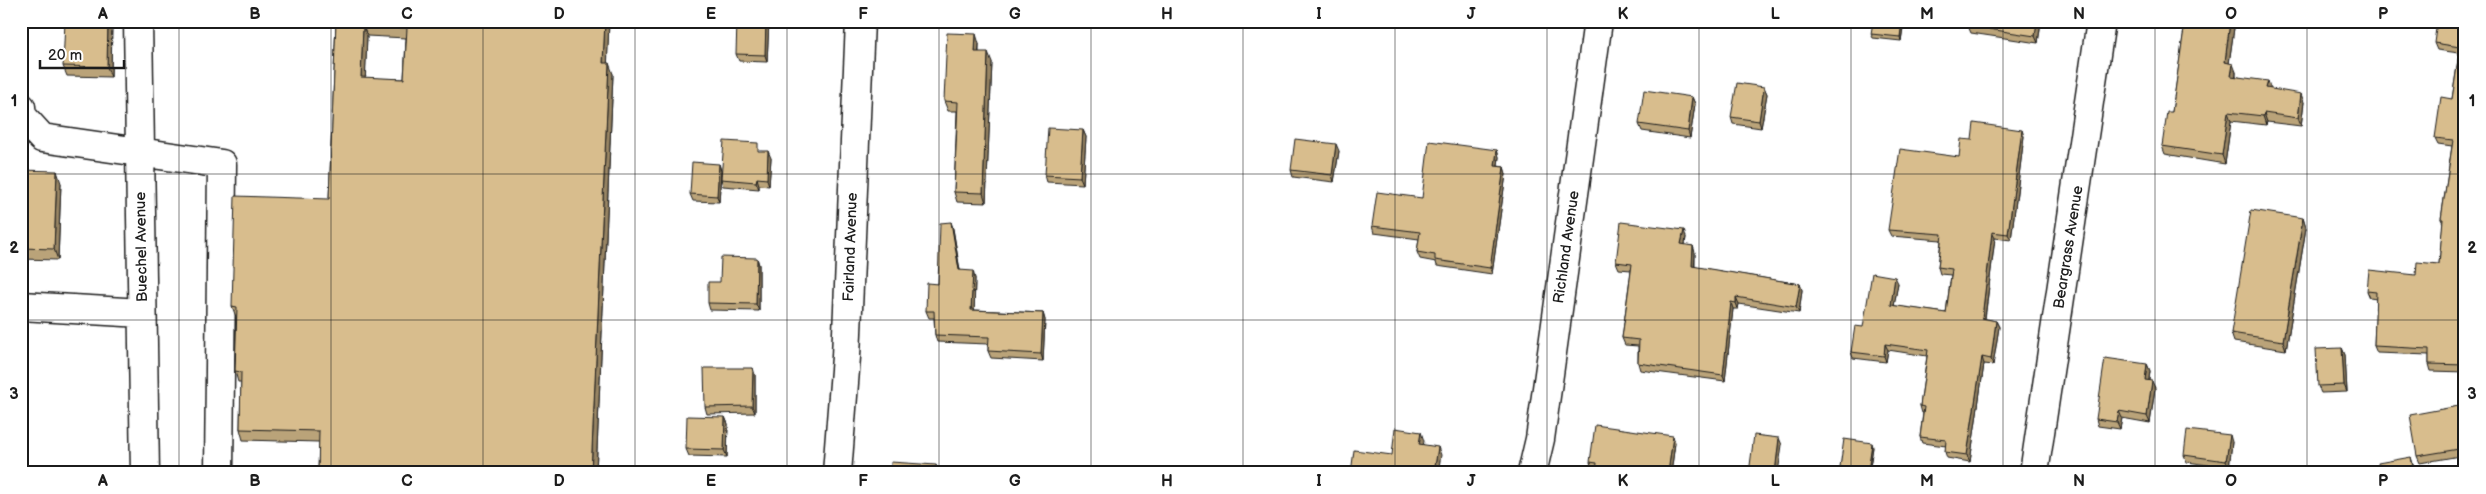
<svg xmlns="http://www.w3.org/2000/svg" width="2486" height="494" font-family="'Balsamiq Sans',sans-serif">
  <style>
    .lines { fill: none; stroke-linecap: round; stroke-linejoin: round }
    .minor-casing { stroke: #1c1c1c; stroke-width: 31 }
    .minor { stroke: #fff; stroke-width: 28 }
    .wall { fill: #baa379; stroke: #1c1c1c; fill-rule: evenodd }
    .shaded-wall { fill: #978463; stroke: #1c1c1c }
    .building { fill: #d8bd8d; stroke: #1c1c1c; fill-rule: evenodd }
    .grid { fill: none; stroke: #1c1c1c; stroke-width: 1; stroke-opacity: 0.55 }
    .labels { text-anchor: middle; stroke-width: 4; stroke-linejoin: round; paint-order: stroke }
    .street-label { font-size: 15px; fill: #1c1c1c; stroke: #fff }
    .neatline { fill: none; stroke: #1c1c1c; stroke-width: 2 }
    .grid-label { font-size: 16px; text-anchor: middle; font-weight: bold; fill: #1c1c1c }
  </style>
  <rect width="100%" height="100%" fill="#fff"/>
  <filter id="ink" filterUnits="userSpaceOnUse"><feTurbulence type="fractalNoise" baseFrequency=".02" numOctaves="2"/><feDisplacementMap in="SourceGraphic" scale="10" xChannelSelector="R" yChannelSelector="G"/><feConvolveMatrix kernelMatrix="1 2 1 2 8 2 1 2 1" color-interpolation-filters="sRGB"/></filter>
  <g filter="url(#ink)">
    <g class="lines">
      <!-- minor casing -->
      <g class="minor-casing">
        <path id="minor" d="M138,21L145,473
          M21,107L22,116L42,138L222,164L219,473
          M21,306L142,313
          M837,473L846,357L860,21
          M1532,473L1540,439L1598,21
          M2034,473L2101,21"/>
      </g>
      <!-- minor -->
      <use href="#minor" class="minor"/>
    </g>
    <!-- wall -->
    <path class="wall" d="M112,21L111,77L67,76L63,66Z
      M336,21H609L607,63L613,74L596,473H318L319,442L243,440L240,429L241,382H238L235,371L236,317L232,306L329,199ZM367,36L406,38L404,79L365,78Z
      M769,21L767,62L739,61L736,54Z
      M1904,21L1901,41L1873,38L1871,34Z
      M1969,21H2041L2038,43L1971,33L1968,26Z
      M2159,21H2235L2229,63L2236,72V76L2304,102L2301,126L2267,122L2266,125L2231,121L2225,164L2165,154L2162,146L2172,112L2184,30L2161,27Z
      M2465,21V372L2431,371L2429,364V355L2377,353L2374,346L2376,299L2370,298L2367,291L2416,275L2439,264L2443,223L2441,219L2452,146L2438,144L2435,138L2452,99L2459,53L2437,50L2434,43Z
      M979,44V52L992,62L986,203L957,202L954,192L957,111H948L944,101Z
      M1764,87L1767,94L1761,128L1733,124L1731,117Z
      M1692,97L1695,104L1690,138L1642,131L1639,124Z
      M1083,130L1086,137L1083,184L1047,182L1045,175Z
      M2024,136L2011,240L1995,238L1985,319L1996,321L1999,327L1993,365L1984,364L1970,462L1947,458L1945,452L1946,446L1922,443L1920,437L1923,413H1922L1920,406L1927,356L1888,350L1886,362L1853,358L1851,352L1863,327L1898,283L1894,306L1946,313L1951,275L1940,274L1938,267L1941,240L1891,236L1888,230L1959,157L1972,140Z
      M1497,150L1499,157L1498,166L1504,167L1506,174L1492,274L1437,266L1436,262L1420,259L1417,252L1419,239L1374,233L1372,226L1422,198Z
      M761,151L771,158L769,186L759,185V189L723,186L721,179Z
      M1339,151L1334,182L1293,177L1291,170Z
      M719,164L721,171L719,202L693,201L690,194Z
      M21,170L61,183L58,260L21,259Z
      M2303,218L2306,228L2286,350L2234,342L2231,333Z
      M951,222L953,229L960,270L975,278L974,310L1043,313L1045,320L1043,361L991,358L988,351V344L937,342L935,335L934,318H929L926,311L938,284Z
      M1686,237L1685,245L1693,246L1695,253V267L1800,284L1802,290L1799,313L1739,304L1738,309H1733L1725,381L1640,370L1638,363V346L1625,345L1622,338L1631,270L1619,269L1616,262Z
      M757,258L759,265V311L710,310L708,303Z
      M2342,348L2345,355L2347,392L2321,393L2318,386Z
      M2147,364L2150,371L2149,380L2155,388L2150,423L2122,418L2120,429L2098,426L2096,419Z
      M755,375V413L707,414L705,407Z
      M2465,406V455L2420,463L2417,456Z
      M725,417L728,424L727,457L689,456L686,449Z
      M2232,442L2229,468L2187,462L2184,455Z
      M1675,443L1671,473H1596V469H1592L1590,462Z
      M1873,447L1869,473H1855L1841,471L1840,467Z"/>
    <!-- shaded-wall -->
    <path class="shaded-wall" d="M108,21H112L111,77L107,67Z
      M605,21H609L607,74L603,63Z
      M766,21H769L767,62L765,55Z
      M1902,21H1904L1901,41L1900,37Z
      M2037,21H2041L2038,43L2035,36Z
      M2230,21H2235L2228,71L2225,62Z
      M363,26L367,36L365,88L361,77Z
      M976,34L979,44L978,61L975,52Z
      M988,52L992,62L986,203L983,193Z
      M609,63L613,74L596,473H591Z
      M2233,64L2236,72L2235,84L2231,76Z
      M2268,81L2271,90L2266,88Z
      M1764,87L1767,94L1761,128L1759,121Z
      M2301,94L2304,102L2301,126L2298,118Z
      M1692,97L1695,104L1690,138L1688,131Z
      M2228,112L2231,121L2225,164L2222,155Z
      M2264,113L2267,122L2266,125L2263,116Z
      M1083,130L1086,137L1083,184L1080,177Z
      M2022,130L2024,136L2011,240L2008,234Z
      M1336,144L1339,151L1334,182L1332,175Z
      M1497,150L1499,157L1497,173L1495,166Z
      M768,151L771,158L769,186L767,179Z
      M719,164L721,171L719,202L717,196Z
      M1504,167L1506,174L1492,274L1490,268Z
      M57,171L61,183L58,260L54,249Z
      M757,178L759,185V189L756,182Z
      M2303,218L2306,228L2286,350L2283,341Z
      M951,222L953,229L961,277L959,270Z
      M1684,230L1686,237L1684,251L1681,244Z
      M1992,232L1995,238L1984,325L1982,318Z
      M1693,246L1695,253L1694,273L1692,266Z
      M757,258L759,265V311L756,304Z
      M973,271L975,278L974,317L971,310Z
      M1895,277L1898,283L1893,312L1891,305Z
      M1800,284L1802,290L1799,313L1796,307Z
      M1736,297L1739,304L1738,309L1736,303Z
      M1731,302L1733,309L1725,381L1723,375Z
      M1043,313L1045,320L1043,361L1041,354Z
      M1996,321L1999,327L1993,365L1991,359Z
      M1885,344L1888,350L1886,362L1884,356Z
      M2342,348L2345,355L2347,392L2344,385Z
      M1982,357L1984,364L1970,462L1967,455Z
      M2147,364L2150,371L2148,387L2145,380Z
      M753,368L755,375V413L752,406Z
      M2152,381L2155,388L2150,423L2147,416Z
      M2119,411L2122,418L2120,429L2117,422Z
      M725,417L728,424L727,457L724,450Z
      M1421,432L1424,441L1422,453L1419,444Z
      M2230,435L2232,442L2229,468L2226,461Z
      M1673,436L1675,443L1671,473H1668Z
      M1779,438L1782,445L1778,473H1775Z
      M1872,443L1873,447L1869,473H1868V471Z
      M1438,447L1441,455L1438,473H1434Z
      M2411,457L2413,464L2415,473H2414Z
      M936,465L939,472L938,473H936Z"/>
    <!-- building -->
    <path class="building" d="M65,21H108L107,67L63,66Z
      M336,21H605L603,63H609L591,473H566V471L470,467L469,473H445V472L399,470V473H318L319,431L240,429L241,372L235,371L237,307L232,306L235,196L329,199ZM363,26L407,28L404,79L361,77Z
      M737,21H766L765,55L736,54Z
      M1873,21H1902L1900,37L1871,34Z
      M1969,21H2037L2035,36L1968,26Z
      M2183,21H2230L2225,62L2233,64L2231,76L2268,81L2266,88L2301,94L2298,118L2264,113L2263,116L2228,112L2222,155L2162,146L2167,112H2172L2185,22Z
      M2437,21H2465V365L2429,364V349L2374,346L2376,292L2367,291L2369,270L2416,275L2417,262L2439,264L2443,219H2441L2453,140L2435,138L2441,97L2452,99L2460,47L2434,43Z
      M947,33L976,34L975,52H988L983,193L954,192L958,102L944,101Z
      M1737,83L1764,87L1759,121L1731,117Z
      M1644,90L1692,97L1688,131L1639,124Z
      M1974,123L2022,130L2008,234L1992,232L1982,318L1996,321L1991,359L1982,357L1967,455L1945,452L1946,440L1920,437L1924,407L1920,406L1928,350L1885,344L1884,356L1851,352L1855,326L1863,327L1872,273L1895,277L1891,305L1946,313L1952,269L1938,267L1942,234L1888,230L1900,149L1959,157L1961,139L1972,140Z
      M1048,128L1083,130L1080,177L1045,175Z
      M1295,139L1336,144L1332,175L1291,170Z
      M724,141L758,143V151H768L767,179L757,178L756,182L721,179Z
      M1429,141L1497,150L1495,166L1504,167L1490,268L1435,260V255L1417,252L1420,232L1372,226L1377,192L1422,198Z
      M692,162L719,164L717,196L690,194Z
      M21,170L57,171L54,249L21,248Z
      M2251,210L2303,218L2283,341L2231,333Z
      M951,222L959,270L973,271L971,310L1043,313L1041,354L988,351L989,337L935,335L934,311H926L927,283L938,284L940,223Z
      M1621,222L1684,230L1681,244L1693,246L1692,266L1800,284L1796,307L1736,297V303L1731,302L1723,375L1638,363L1639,340L1622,338L1632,264L1616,262Z
      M721,257L757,258L756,304L708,303V282H720Z
      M2342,348L2344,385L2318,386L2316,349Z
      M2105,358L2147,364L2145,380L2152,381L2147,416L2119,411L2117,422L2096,419Z
      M704,368H753L752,406L705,407Z
      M2464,405L2465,448L2417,456L2410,415Z
      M687,416L725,417L724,450L686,449Z
      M1595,425L1673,436L1668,473H1654L1647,472V473H1596L1597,463L1590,462Z
      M1395,428L1421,432L1419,444L1438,447L1434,473H1351L1354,450L1392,455Z
      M2187,430L2230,435L2226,461L2184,455Z
      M1754,435L1779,438L1775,473H1749Z
      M1844,439L1872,443L1868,471L1840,467Z
      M2411,457L2414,473H2380L2378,463Z
      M891,462L936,465V473H891Z
      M1320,471L1337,473H1320Z"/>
  </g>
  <!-- grid -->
  <path class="grid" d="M179,21V473M331,21V473M483,21V473M635,21V473M787,21V473M939,21V473M1091,21V473M1243,21V473M1395,21V473M1547,21V473M1699,21V473M1851,21V473M2003,21V473M2155,21V473M2307,21V473M21,174H2465M21,320H2465"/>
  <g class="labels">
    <!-- street labels -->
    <g class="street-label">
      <text transform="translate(141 247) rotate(-91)" y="5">Buechel Avenue</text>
      <text transform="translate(850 247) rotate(-88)" y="5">Fairland Avenue</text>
      <text transform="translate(1566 247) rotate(-82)" y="5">Richland Avenue</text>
      <text transform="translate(2068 247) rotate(-81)" y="5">Beargrass Avenue</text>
    </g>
  </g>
  <!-- margin -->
  <rect width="2486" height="494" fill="none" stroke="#fff" stroke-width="55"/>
  <!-- scale -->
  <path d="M40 60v8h84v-8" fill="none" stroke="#1c1c1c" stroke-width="2.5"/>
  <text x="48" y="60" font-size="15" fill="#1c1c1c" stroke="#ffffff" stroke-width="4" paint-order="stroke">20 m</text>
  <rect x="28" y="28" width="2430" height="438" class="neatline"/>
  <g class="grid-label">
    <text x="103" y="19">A</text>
    <text x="255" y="19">B</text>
    <text x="407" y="19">C</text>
    <text x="559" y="19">D</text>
    <text x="711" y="19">E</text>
    <text x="863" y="19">F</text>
    <text x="1015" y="19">G</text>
    <text x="1167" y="19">H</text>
    <text x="1319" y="19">I</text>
    <text x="1471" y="19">J</text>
    <text x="1623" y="19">K</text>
    <text x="1775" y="19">L</text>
    <text x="1927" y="19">M</text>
    <text x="2079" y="19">N</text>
    <text x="2231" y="19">O</text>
    <text x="2383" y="19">P</text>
    <text x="14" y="106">1</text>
    <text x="2472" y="106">1</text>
    <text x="14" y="253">2</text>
    <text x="2472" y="253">2</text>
    <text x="14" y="399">3</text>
    <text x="2472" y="399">3</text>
    <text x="103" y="486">A</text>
    <text x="255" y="486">B</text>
    <text x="407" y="486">C</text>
    <text x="559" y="486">D</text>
    <text x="711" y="486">E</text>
    <text x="863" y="486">F</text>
    <text x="1015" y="486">G</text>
    <text x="1167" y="486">H</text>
    <text x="1319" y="486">I</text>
    <text x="1471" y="486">J</text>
    <text x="1623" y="486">K</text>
    <text x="1775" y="486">L</text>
    <text x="1927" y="486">M</text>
    <text x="2079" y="486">N</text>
    <text x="2231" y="486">O</text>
    <text x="2383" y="486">P</text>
  </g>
</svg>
